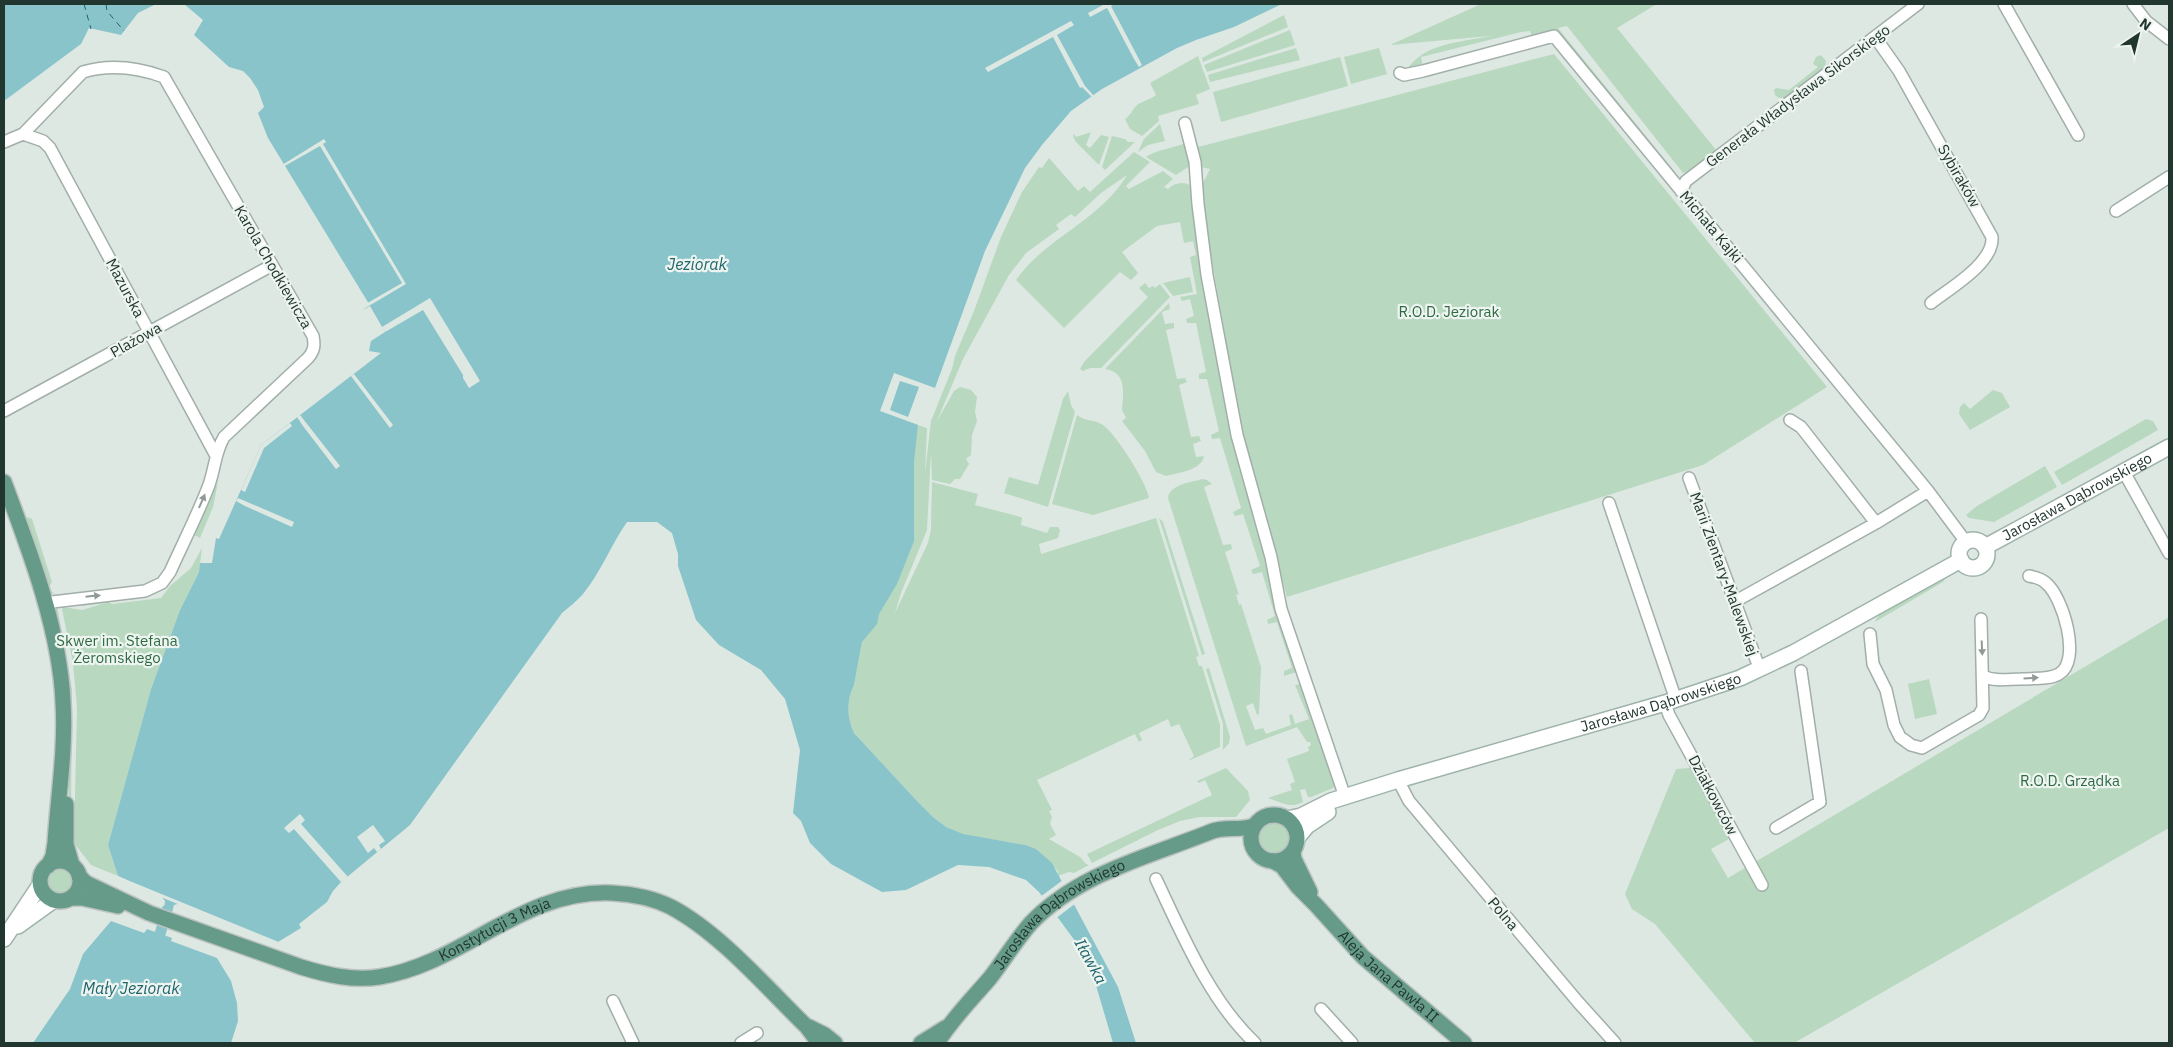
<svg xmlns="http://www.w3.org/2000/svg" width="2173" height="1047" font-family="'IBM Plex Sans',sans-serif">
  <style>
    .green { fill: #b8d8bf }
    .water { fill: #89c4ca }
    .pier { fill: #dee8e3; fill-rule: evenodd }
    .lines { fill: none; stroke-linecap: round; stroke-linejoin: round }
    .canal { stroke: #89c4ca; stroke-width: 11 }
    .ferry { stroke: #20656d; stroke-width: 1; stroke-dasharray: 6 5; stroke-linecap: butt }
    .street-casing { stroke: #a2afa9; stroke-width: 14 }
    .secondary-casing { stroke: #9eb3aa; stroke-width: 18 }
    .primary-casing { stroke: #bcc3c1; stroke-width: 18 }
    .street { stroke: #fff; stroke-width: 11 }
    .secondary { stroke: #fff; stroke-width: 15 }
    .primary { stroke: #669b8a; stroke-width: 15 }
    .oneway { fill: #909a97 }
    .labels { text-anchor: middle; stroke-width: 4.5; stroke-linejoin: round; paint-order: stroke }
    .street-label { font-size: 15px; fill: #21362f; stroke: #eef5f1 }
    .park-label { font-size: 15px; fill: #2e6a42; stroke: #eef5f1 }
    .water-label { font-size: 16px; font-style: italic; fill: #20656d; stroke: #eef5f1 }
  </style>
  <rect width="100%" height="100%" fill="#dee8e3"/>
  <!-- green -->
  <path class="green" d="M1481,4H1657L1617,28L1717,151L1689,172L1683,173L1567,26L1558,28L1676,173L1668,169L1564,42L1532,37L1530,31L1521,32L1421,57L1423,68L1405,72C1424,42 1459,43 1490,36L1390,45Z
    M1284,15L1288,27L1203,62L1202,58Z
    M1290,30L1295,45L1207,72L1204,65Z
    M1296,48L1300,60L1210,82L1208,75Z
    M1379,48L1387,74L1351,84L1344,57Z
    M1554,54L1827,387L1703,465L1287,597L1242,434L1202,203V185L1210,169L1201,167L1198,147Z
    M1821,55L1826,61L1825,69L1786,98H1779L1775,95L1774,90L1776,88L1789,90L1818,67L1813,64L1816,57Z
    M1198,56L1210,89L1196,95L1199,104L1158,116L1159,121L1142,136L1130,129L1125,119C1131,115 1132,110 1136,106C1141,101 1150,100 1156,95L1150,83Z
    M1340,57L1348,86L1221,122L1213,92Z
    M1160,124L1165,141L1148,145L1138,152L1144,139Z
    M1091,132L1086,145L1090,148L1101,135L1109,137L1099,165L1076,142L1073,136L1074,134L1076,137Z
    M1112,136L1125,139L1128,142H1135L1105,170L1102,167Z
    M1186,143L1191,165L1176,175L1146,157C1156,150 1173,148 1186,143Z
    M1134,152L1150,162L1126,186L1129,189L1163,171L1173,179L1164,187L1168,189C1174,183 1182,181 1190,185L1191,188L1232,436L1237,457L1240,458L1243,470L1241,473L1297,672L1284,676V671L1292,668L1277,622L1268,624L1267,620L1275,616L1262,572L1253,574L1251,570L1260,566L1243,514L1235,516L1233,512L1241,508L1220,438L1212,439L1211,435L1219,431L1207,379H1199V374L1206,372L1196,323H1187L1186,319L1194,316L1190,299L1182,301L1180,297L1197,294L1190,257L1196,255L1193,241L1184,243L1180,222L1157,226L1122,252L1138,273L1131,280L1120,272L1064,328L1016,280C1045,238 1101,220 1127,175L1101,193L1075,217L1071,214L1056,225L1059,229L1026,253L1009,275L963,359L937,421L954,391L960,387L971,390L977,397L975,412L977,421L972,435L971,455L966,459L969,464L960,479H955L950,484L932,480L931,452L927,530L901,593L895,613L928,543L931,529L932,482L978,494L975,505L1021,517L1022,518L1021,525L1047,533L1050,527H1058L1060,530L1058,538L1039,544L1041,554L1156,518L1199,656L1196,657L1199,666H1202L1220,725V747L1188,761L1194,756L1179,724L1171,727L1168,719L1139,733L1142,740L1139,742L1135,734L1037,780L1052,810L1049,811L1052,817L1050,824L1056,835L1049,839L1080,857L1086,864L1089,865L1074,873L1069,872L1058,876V871L1036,849L1015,843L963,835L946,827L933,817L917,801L854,733C847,718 846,700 854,685L862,642L906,500L918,425L927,428L925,473L931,421L952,369L955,356L974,311L1001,237L1022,192L1039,167L1042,168L1049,158L1078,191L1084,186L1090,192Z
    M1190,277L1193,292L1173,296L1163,283Z
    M1145,283L1149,288L1153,286L1155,288L1160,284L1170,297L1101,368H1090L1083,371L1080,369L1084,362L1148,297L1139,288Z
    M1169,303L1170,309L1162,312L1165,324L1174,323V328L1166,330L1177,379L1185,378L1187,382L1179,385L1191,437L1199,436L1201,441L1193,444L1196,457L1204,456C1202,470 1178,473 1166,476L1156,472L1145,451L1122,421L1126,418L1122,410C1123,395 1128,372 1105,369Z
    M1993,390L2002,393L2010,407L1970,430L1959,414L1960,407L1964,403L1970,409Z
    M1068,391L1071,405L1075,412L1048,507L1004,493L1009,477L1038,485L1063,399Z
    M1077,415C1086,422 1095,419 1103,425C1116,434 1147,483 1149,498L1093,515L1052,504Z
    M2146,419L2153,421L2158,430L2062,485L2054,472Z
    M2045,466L2057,487L1994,522L1969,518L1966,515L1977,506Z
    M1202,479L1207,480L1212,484L1204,487L1223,545L1231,544L1232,549L1225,552L1239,595L1236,594L1239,605L1241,604L1261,667L1259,714L1257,715L1253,703L1246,706L1255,730L1263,728L1266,734L1291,725L1289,715L1292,714L1295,724L1309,719L1295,685L1301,684L1335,785L1333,788L1311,797H1308L1305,789L1300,790L1303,802C1291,809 1281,802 1268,798L1292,790L1290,784L1295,782L1287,759L1309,751L1308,747L1311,745L1310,742H1307L1297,727L1246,746L1168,498C1170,484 1190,483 1202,479Z
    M218,482L213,507L200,538L194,535Z
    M28,517L32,519L52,582L49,587L52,592L56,595L48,591L25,519Z
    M1159,518L1163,522L1205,654L1202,655Z
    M202,548L199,572L180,610L151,689L108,845L118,876L91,865L74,843L77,707L73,663L62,609L63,607L82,610L105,603L82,606L76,605L104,599L112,604L161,598L170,586L191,568Z
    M1945,579L1943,582L1875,622C1880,605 1929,586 1945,579Z
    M57,606L72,690L71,814L69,797V762L54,611Z
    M2169,617V828L1794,1043H1755L1655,924L1632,909L1625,894L1676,769L1690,768L1724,825V831L1729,839L1711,849L1728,878Z
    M1209,668L1230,737L1229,743L1223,750V724L1206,669Z
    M1929,679L1937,714L1915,719L1908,684Z
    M1226,768L1248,791L1250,800L1236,817H1200L1180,821L1158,830L1092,863L1087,854L1212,795L1205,780L1199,783L1197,781Z
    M1259 838a15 15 0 1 1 30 0a15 15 0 1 1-30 0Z
    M47 881a13 13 0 1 1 26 0a13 13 0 1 1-26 0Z"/>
  <!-- water -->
  <path class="water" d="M4,4H156L138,13L121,35L89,28L81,44L4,101Z
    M184,4H1282L1234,27L1196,40L1177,48L1102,89L1071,111L1042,145L1025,168L985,251L935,388L918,425L914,461V541L897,584L879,614L877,624L862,642L854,685C846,701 847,718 854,733L917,801L933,817L946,827L963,834L1025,845L1036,849L1052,863L1118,987L1136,1043H1113L1095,982L1078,945L1039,892L1026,880L989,867L958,865L906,890L882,892L831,864L810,843L801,821L793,813L800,750L785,699L761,670L719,645L696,620L678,566V554L672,533L657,522H627C611,545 601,572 583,594C577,601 569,607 562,613L410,825L341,882L333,891L327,902L299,924L301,928L278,942L181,903L174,905L172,912L164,909L165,901L161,896L118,876L108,845L151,689L180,610L199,572L200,563H212L216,538L219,539L261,445L381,353L369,351L371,341L385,332L370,306L363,310L369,304L268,138L258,113L264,107L258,90L250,78L243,71L229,67L194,35L203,20Z
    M111,921L144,933L147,929L172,938L171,941L217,958L231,981L237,1003L238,1021L231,1043H33L70,989L83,954Z"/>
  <!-- pier -->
  <path class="pier" d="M1105,4H1115L1111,6L1142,65L1139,67L1134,59L1107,8L1090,17L1088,13Z
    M1071,21L1074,25L1057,35L1085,86L1094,96L1092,97L1082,87L1080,88L1053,37L988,72L985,68Z
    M324,139L326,142L323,144L406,284L362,310L361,309L364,305L402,283L320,146L283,167L282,165Z
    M430,298L480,381L469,388L463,378V375L423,310L385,332L382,327Z
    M894,373L935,388L921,426L880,411ZM900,381L919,387L908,417L890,410Z
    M354,374L393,425L390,428L351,376Z
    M300,415L340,466L336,469L303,426L297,417Z
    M290,423L292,426L264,448L245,492L241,490L261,445Z
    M238,498L294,522L292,527L245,506L236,501Z
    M300,814L305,820L301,824L348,877L341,882L294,829L289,833L284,828Z
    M373,825L385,841L379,845L381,849L377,852L374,848L368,853L357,837Z
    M115,875L281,943L278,944L143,890L117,878Z
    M1063,880L1076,903L1055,919L1040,897Z"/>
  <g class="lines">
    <!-- canal -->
    <path class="canal" d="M160,934L167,910"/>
    <!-- ferry -->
    <path class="ferry" d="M84,4L91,29
      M106,4L107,11L124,31"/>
    <!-- street casing -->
    <g class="street-casing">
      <path id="street" d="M2004,4L2078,135
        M2133,4L2146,21L2169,39
        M1875,37L1899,71L1992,237C1994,263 1950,288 1931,303
        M1400,73L1404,75L1423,71L1554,36L1928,491L1966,542
        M1185,123L1195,162L1198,204L1207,275L1237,435L1271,557L1281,609L1345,797
        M23,134L43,141L50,148L215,454
        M4,142L23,134L83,72C110,64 139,68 164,77L313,336C315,346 314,351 308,358L224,437C215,452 215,468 209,485C198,514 183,543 170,572L162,583L145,591L44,603
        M1681,191L1686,181L1918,4
        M2116,211L2169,177
        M4,411L267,268
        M1790,420L1801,427L1876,523
        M2124,472L2169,553
        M1689,478L1760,670
        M1609,503L1676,700
        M1734,602L1876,523L1928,491
        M1870,634L1873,664L1886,690L1894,725L1900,737L1911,745L1922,748L1979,715L1983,708L1981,619
        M1983,676C1995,682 2008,679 2021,679C2032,678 2049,680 2059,674C2082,661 2063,597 2046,583C2042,579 2035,577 2029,576
        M1665,703L1669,715L1762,885
        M1398,780L1409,801L1578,1002L1615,1043
        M1776,828L1820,802L1801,671
        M1156,879C1182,934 1210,1001 1255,1043
        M613,1001L633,1043
        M1321,1009L1352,1043
        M741,1043L757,1033"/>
    </g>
    <!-- secondary casing -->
    <g class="secondary-casing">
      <g id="secondary">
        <circle cx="1973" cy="554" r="14"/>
        <path id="s1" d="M1985,547L2169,447"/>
        <path id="s2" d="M1287,819L1301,816L1331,801L1398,780L1665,703L1740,678L1793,653L1961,560"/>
        <path d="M1297,838L1307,826L1328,812"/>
        <path d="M18,926L54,900"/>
        <path d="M4,939L40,885"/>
      </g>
    </g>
    <!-- primary casing -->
    <g class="primary-casing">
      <g id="primary">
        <path d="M4,482C29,549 60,630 63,702C66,750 58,797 55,843L53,856L48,866"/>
        <path d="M66,804V844L72,865"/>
        <circle cx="1274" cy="838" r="23"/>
        <path d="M1293,852L1294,859L1310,892"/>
        <path id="s3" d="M1273,861L1282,866L1298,887L1316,905L1363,957L1464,1043"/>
        <circle cx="60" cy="881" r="20"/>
        <path id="s4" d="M79,876L86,883L149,913L301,967C327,975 353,981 379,977C463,964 522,889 612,893C632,894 653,898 671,907C720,933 767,988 807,1027L819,1043"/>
        <path d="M71,898H82L118,906"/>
        <path d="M809,1027L825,1035L835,1043"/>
        <path d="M921,1043L945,1028"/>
        <path id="s5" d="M937,1043C952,1019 972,999 990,978C1004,960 1016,940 1031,923C1079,873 1148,857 1210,832C1224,826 1240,831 1254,826"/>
      </g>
    </g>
    <!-- street -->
    <use href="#street" class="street"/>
    <!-- secondary -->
    <use href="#secondary" class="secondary"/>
    <!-- primary -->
    <use href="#primary" class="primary"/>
  </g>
  <!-- one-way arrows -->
  <defs><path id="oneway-solid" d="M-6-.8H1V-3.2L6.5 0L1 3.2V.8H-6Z" transform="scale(1.25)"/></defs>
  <g class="oneway">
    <use href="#oneway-solid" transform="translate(202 501) rotate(-66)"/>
    <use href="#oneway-solid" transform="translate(93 596) rotate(-6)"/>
    <use href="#oneway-solid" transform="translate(1982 648) rotate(87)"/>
    <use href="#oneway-solid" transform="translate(2031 678) rotate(-3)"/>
  </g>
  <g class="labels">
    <!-- street labels -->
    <g class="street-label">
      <text transform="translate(1798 96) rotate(-37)" y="5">Generała Władysława Sikorskiego</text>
      <text transform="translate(1959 176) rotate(60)" y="5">Sybiraków</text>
      <text transform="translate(1711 227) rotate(50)" y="5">Michała Kajki</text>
      <text transform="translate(273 267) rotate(60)" y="5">Karola Chodkiewicza</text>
      <text transform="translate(125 288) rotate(62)" y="5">Mazurska</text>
      <text transform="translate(136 340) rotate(-29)" y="5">Plażowa</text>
      <text dy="5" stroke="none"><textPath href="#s1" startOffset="105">Jarosława Dąbrowskiego</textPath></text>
      <text transform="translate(1724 574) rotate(70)" y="5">Marii Zientary-Malewskiej</text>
      <text dy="5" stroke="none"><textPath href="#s2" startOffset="392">Jarosława Dąbrowskiego</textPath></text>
      <text transform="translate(1713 795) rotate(62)" y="5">Działkowców</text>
      <text transform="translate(1503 914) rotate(50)" y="5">Polna</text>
      <text dy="5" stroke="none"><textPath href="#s5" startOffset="180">Jarosława Dąbrowskiego</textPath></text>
      <text dy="5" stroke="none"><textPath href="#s4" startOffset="446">Konstytucji 3 Maja</textPath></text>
      <text dy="5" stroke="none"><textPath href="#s3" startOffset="164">Aleja Jana Pawła II</textPath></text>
    </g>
    <!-- park labels -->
    <g class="park-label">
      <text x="1449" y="317">R.O.D. Jeziorak</text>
      <text x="117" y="646">Skwer im. Stefana<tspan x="117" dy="17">Żeromskiego</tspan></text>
      <text x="2070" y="786">R.O.D. Grządka</text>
    </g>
    <!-- water labels -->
    <g class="water-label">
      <text x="697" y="270">Jeziorak</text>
      <text transform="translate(1091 961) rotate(61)" y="6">Iławka</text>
      <text x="131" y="994">Mały Jeziorak</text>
    </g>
  </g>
  <!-- border -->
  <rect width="2173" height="1047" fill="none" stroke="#21362f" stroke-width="10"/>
  <!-- north arrow -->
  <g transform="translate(2138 35) rotate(35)" stroke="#eef5f1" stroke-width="4" paint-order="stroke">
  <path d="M0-4L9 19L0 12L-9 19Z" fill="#21362f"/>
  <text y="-8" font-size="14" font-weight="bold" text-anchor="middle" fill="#21362f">N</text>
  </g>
</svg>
